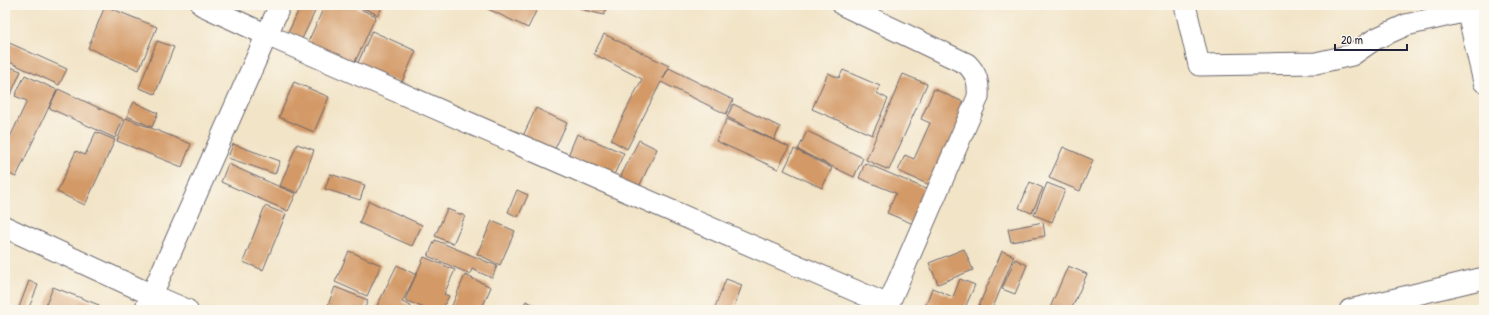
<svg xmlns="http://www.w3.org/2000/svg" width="1489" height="315" font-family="'Patrick Hand',sans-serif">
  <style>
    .building { fill: #d39966 }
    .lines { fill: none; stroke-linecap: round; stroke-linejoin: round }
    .street-casing { stroke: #6b666c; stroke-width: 23 }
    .street { stroke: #fff; stroke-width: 21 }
  </style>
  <rect width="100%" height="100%" fill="#fbf7ec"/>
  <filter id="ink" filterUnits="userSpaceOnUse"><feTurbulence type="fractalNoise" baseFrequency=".025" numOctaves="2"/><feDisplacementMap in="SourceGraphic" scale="8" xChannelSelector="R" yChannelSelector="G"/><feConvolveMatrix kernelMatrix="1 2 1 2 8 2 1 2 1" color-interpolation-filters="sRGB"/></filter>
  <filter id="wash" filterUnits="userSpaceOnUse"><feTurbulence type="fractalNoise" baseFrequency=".012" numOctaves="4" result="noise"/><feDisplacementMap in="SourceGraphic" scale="16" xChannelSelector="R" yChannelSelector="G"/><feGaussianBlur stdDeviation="0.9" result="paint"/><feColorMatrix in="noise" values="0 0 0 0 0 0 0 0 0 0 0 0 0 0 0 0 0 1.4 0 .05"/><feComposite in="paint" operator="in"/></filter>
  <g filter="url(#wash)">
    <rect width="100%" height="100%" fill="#f2e4c7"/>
    <g id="blocks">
      <!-- building -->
      <path class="building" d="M301,5H318L302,39L288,33Z
        M325,5H351L376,16L354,64L308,42Z
        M362,5H383L378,15L361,7Z
        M487,5H533L538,7L528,28L486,8Z
        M581,5H607L604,15L580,9Z
        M105,6L157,27L139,70L88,48Z
        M372,31L416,51L401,84L357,65Z
        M604,34L669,66L663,79L669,68L733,100L726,114L661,82L627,149L611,140L642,79L594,54Z
        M5,41L67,69L59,85L5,60Z
        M157,41L174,47L155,94L139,88Z
        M5,65L21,71L11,94L5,92Z
        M843,70L880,86L877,93L888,99L872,135L812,109L828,73L839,78Z
        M903,74L927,84L889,170L866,160Z
        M25,75L57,90L16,177L5,172V148L27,101L15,96Z
        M294,82L329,97L314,132L279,117Z
        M58,89L123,119L115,138L49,108Z
        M934,89L968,104L932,186L898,171L905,155L914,159L930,123L921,119Z
        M134,102L158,113L152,127L127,116Z
        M733,104L780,127L774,140L727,117Z
        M536,108L567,123L551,157L523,136Z
        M126,118L191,144L182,167L117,141Z
        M727,119L789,147L778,169L716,141Z
        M807,131L863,158L854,177L798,150Z
        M96,132L115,140L85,205L57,192L76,151L85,155Z
        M577,134L624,153L613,177L567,158Z
        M639,140L657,149L638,189L619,180Z
        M233,144L280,161L275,174L228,158Z
        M297,144L314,150L298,193L280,186Z
        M1063,147L1093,160L1080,191L1049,178Z
        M794,149L832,168L822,188L784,170Z
        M865,163L931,191L916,225L887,213L896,193L859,178Z
        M228,164L296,194L288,211L221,182Z
        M330,174L365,185L360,200L325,189Z
        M1030,182L1043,188L1032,213L1019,208Z
        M1047,183L1065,190L1052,222L1034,215Z
        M517,190L528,195L518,217L508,212Z
        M369,201L422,225L412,246L359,223Z
        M265,206L286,214L263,270L243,262Z
        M447,209L465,216L453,244L435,236Z
        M492,221L515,231L500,265L477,254Z
        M1043,222L1045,236L1011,242L1008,229Z
        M435,240L497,266L492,278L472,269L470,274L428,256Z
        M964,249L973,270L938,284L929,263Z
        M349,251L381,265L367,296L335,282Z
        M1002,251L1014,256L992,310H977Z
        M424,257L455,270L444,294L449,296L442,310H423L424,308L405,300Z
        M1015,259L1027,265L1015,294L1002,289Z
        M397,265L416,275L402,302L411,306L409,310H375Z
        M1068,266L1087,274L1071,310H1049Z
        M465,275L491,287L481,310H450Z
        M726,279L742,285L733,310H714Z
        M960,279L975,285L964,310H924L932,288L953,297Z
        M29,281L38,285L28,310H18Z
        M53,287L99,305L97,310H44Z
        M335,287L368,300L364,310H326Z
        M526,301L546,310H522Z"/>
    </g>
  </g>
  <g filter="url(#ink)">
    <use href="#blocks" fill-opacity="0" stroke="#6b666c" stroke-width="1"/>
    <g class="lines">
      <!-- street casing -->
      <g class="street-casing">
        <path id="street" d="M202,5L267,35L888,305
          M843,5L967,64C977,74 979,83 978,97L886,310
          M1185,5L1199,65L1316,63L1352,55L1375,39L1406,25L1467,11
          M1466,5L1484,82
          M5,227L152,295L187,310
          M145,310L280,5
          M1350,310L1484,278"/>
      </g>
      <!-- street -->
      <use href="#street" class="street"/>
    </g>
  </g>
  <!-- margin -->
  <rect width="1489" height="315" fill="none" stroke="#fbf7ec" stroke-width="20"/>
  <!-- scale -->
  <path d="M1335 44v6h72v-6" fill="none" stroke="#22223b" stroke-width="2"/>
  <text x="1341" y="44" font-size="12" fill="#22223b" stroke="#fbf7ec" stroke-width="3" paint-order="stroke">20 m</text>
</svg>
